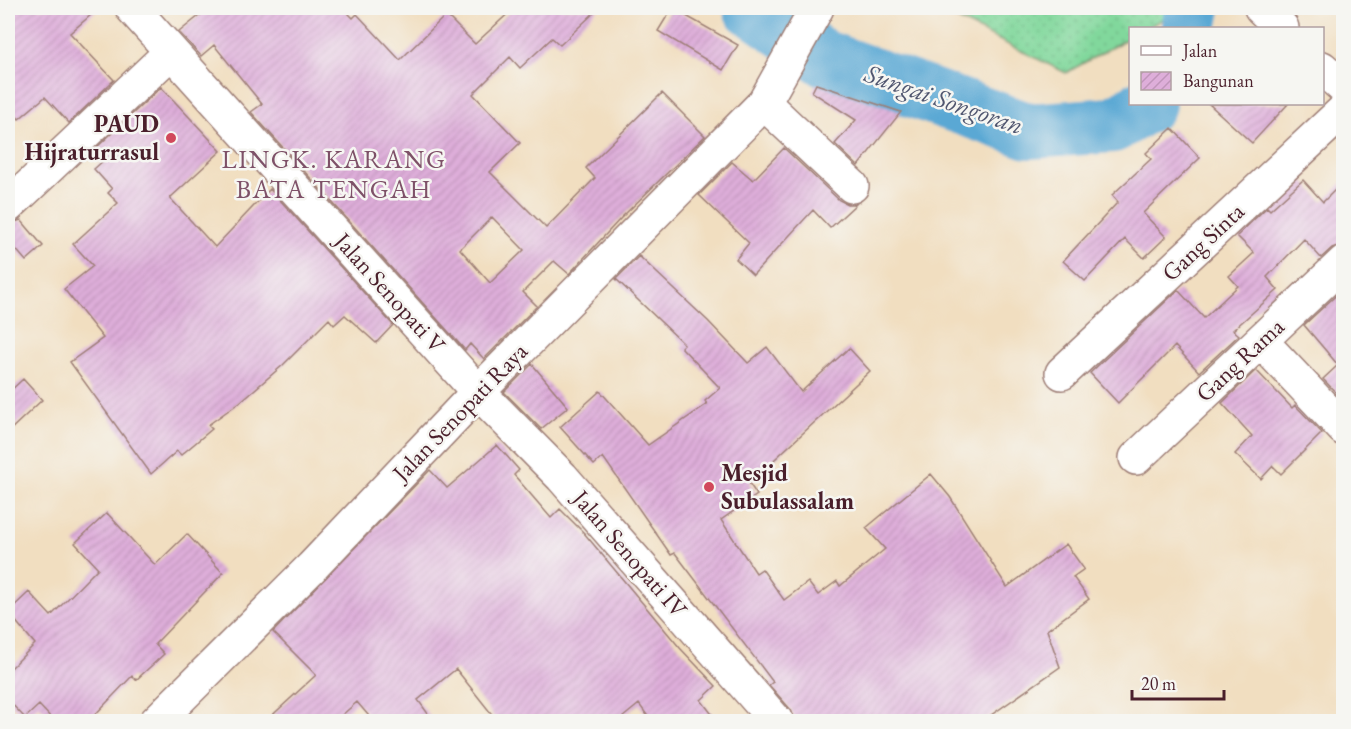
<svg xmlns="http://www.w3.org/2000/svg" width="1351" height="729" font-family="'EB Garamond',serif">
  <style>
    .grass { fill: url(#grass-dots); stroke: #667c64; stroke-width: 1.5 }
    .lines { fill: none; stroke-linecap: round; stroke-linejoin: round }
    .river { stroke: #5aa8d4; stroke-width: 56 }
    .building { fill: url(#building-hatch); fill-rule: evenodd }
    .minor-casing { stroke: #9e7e76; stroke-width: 36 }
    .minor { stroke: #fff; stroke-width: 33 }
    .poi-dot { fill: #d1495b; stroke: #f6f6f2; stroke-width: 2 }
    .labels { text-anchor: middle; stroke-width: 5; stroke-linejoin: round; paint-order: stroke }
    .poi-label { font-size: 24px; font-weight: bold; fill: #4a1f2b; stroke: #f6f6f2; text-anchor: end }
    .street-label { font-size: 24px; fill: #4a1f2b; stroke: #f6f6f2 }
    .water-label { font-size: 26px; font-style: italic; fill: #50566f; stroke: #f6f6f2 }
    .neighbourhood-label { font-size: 26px; letter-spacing: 1.5px; fill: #7e5168; stroke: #f6f6f2 }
  </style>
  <defs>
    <pattern id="grass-dots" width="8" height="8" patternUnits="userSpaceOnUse" patternTransform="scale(1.5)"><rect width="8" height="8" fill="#81d89c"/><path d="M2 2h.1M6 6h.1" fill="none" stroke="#71b987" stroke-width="1.8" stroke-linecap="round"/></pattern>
    <pattern id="building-hatch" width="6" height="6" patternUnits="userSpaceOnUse" patternTransform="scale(1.5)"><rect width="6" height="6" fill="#deaeda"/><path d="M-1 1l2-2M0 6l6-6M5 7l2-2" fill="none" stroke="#c095bb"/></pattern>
  </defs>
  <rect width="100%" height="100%" fill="#f6f6f2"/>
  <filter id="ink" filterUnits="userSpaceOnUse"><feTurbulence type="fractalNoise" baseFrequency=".0167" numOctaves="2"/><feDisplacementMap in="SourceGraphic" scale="12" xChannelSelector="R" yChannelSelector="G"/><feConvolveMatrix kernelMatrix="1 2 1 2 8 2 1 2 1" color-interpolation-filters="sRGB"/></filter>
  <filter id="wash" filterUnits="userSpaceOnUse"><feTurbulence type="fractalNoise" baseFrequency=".008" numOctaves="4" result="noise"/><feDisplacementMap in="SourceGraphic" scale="24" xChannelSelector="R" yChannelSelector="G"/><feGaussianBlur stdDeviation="1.35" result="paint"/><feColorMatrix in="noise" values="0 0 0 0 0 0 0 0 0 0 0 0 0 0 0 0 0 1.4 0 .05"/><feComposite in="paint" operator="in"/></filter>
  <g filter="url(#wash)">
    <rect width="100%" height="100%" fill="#f1dec0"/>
    <!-- grass -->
    <path class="grass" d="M934,8H1184L1146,28H1130V37L1066,73Z"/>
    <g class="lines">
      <!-- river -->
      <path class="river" d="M751,8L824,58L1029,131L1113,125L1148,104
        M1189,28L1193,8"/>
    </g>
    <g id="blocks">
      <!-- building -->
      <path class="building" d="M8,8H99L70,33L114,80L69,123L45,97L19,119L8,107Z
        M209,8H343L353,18L357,14L400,60L446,15L475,44L514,8H599L560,45L552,38L520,68L510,57L473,94L520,143L490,172L546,228L595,178L586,168L662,93L705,136L621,218L569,274L554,261L523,292L537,306L484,359L470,344L465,350L251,112L262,104L214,45L201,56L179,32ZM492,217L524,250L490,283L460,249Z
        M672,8L738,45L723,70L658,31Z
        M816,84L901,112L858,166L835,144L856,120L812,92Z
        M161,87L221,151L170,198L215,247L270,189L393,325L376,343L345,315L334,325L329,319L283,365L240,402L208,425L212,429L181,455L177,451L151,474L70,362L103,338L64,289L93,266L73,244L118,203L108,193L112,189L94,169L104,160L94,150Z
        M1209,104H1288L1252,143Z
        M1172,128L1200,158L1143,213L1166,237L1144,258L1125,239L1085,281L1063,261L1118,202L1112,195L1151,159L1146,153Z
        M784,148L839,200L847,204H856L830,228L813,210L753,275L736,259L749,243L699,195L732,162L753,180Z
        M1303,180L1323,202L1344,181V244L1332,248L1321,258L1304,239L1267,277L1278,290L1233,330L1239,335L1199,372L1175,346L1118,403L1090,373L1178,290L1204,318L1238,286L1229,276L1254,253L1237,236L1267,207L1270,210Z
        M21,220L43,246L26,261L8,240V224Z
        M639,256L708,321L748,363L767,347L801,392L849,348L870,371L749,483L757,495L721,520L756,573L762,569L784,600L808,582L818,595L837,581L840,586L885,549L866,528L931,474L950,497L1007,587L1066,544L1084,569L1073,577L1089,599L1047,630L1060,667L981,722H796L791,710L769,685L773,682L675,553L671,555L603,457L594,465L560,427L600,391L648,445L707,404L705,401L720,388L681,347L684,344L616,279Z
        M1344,288V401L1323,379L1338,365L1304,325Z
        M532,364L568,407L541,429L504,392Z
        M1256,370L1292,408L1295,405L1322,433L1281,474L1273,466L1261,479L1235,454L1252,436L1222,403Z
        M23,379L42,400L8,432V393Z
        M497,445L519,470L514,475L551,518L560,509L584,533L680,648L716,686L701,700L718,722H652L639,704L617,722H498L456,669L418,700L434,722H374L357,702L334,722H265L316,675L273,632L430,470L447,488Z
        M107,513L155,565L187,534L223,573L155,644L164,654L136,680L132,676L88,722H55L39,705L25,718L8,700V671L35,644L8,612L29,592L51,616L98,568L75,543Z"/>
    </g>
  </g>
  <g filter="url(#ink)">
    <use href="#blocks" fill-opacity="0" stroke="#9e7e76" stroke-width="1.5"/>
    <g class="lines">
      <!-- minor casing -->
      <g class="minor-casing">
        <path id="minor" d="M132,8L478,392L562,477L777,722
          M1261,8L1282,28
          M1322,68L1344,88
          M764,103L852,186
          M8,206L171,52
          M1261,341L1344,429
          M1062,373L1344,110
          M1136,458L1344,262
          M156,722L312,567L478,392L764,103L817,8"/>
      </g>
      <!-- minor -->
      <use href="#minor" class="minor"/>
    </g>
  </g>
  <!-- markers -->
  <g class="poi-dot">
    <circle cx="171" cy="138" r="6"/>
    <circle cx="709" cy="487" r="6"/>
  </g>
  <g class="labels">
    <!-- poi labels -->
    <g class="poi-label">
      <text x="159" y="132">PAUD<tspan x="159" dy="28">Hijraturrasul</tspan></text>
      <text x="721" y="481" text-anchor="start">Mesjid<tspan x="721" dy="28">Subulassalam</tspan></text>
    </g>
    <!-- street labels -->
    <g class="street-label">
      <text transform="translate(1203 242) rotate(-43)" y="8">Gang Sinta</text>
      <text transform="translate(390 293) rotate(48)" y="8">Jalan Senopati V</text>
      <text transform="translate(1240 360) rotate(-43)" y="8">Gang Rama</text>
      <text transform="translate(460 412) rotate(-46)" y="8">Jalan Senopati Raya</text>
      <text transform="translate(630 554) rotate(49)" y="8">Jalan Senopati IV</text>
    </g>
    <!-- water labels -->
    <g class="water-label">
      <text transform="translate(944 99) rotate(19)" y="9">Sungai Songoran</text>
    </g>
    <!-- neighbourhood labels -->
    <g class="neighbourhood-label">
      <text x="334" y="168">LINGK. KARANG<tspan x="334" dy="30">BATA TENGAH</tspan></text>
    </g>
  </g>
  <!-- margin -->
  <rect width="1351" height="729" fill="none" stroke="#f6f6f2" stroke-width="30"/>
  <!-- legend -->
  <rect x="1129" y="27" width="195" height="78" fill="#f6f6f2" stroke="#b1a0a2" stroke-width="1.5"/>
  <rect x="1141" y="46" width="30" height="9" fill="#ffffff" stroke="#b1a0a2" stroke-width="1.5"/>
  <text x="1183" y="57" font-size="18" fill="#4a1f2b">Jalan</text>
  <rect x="1141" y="72" width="30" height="18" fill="url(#building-hatch)" stroke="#b1a0a2" stroke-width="1.5"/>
  <text x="1183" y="87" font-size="18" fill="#4a1f2b">Bangunan</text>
  <!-- scale -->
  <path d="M1132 690v9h92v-9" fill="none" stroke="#4a1f2b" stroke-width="3"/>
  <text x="1141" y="690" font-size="18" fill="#4a1f2b" stroke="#f6f6f2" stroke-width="4.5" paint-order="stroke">20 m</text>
</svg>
